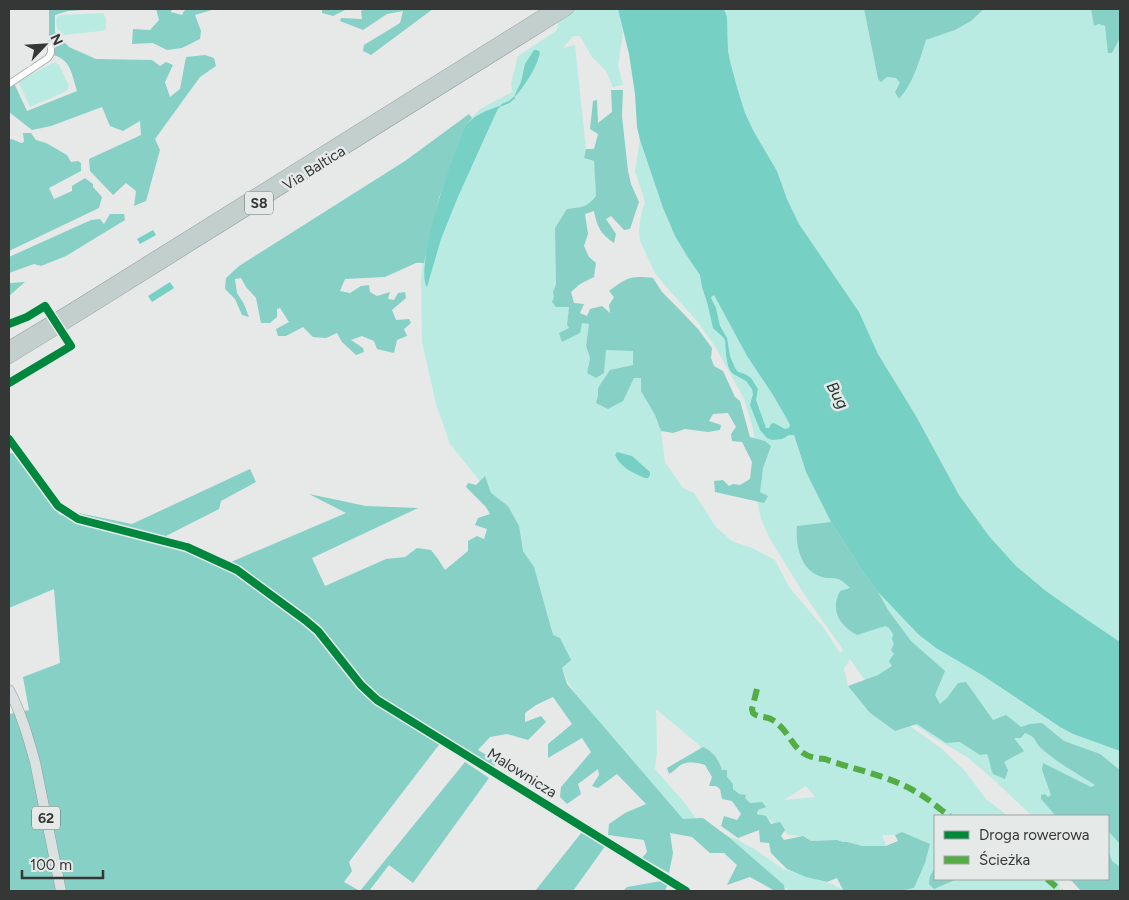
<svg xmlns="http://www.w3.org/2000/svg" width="1129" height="900" font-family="Figtree,sans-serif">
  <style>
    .green { fill: #baebe2; fill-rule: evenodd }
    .forest { fill: #86d0c6 }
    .water { fill: #76d0c4; fill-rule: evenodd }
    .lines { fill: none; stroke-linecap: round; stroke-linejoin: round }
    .stream { stroke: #76d0c4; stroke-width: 2 }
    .minor-casing { stroke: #afb1b0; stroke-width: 8 }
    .primary-casing { stroke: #929f9d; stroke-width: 11 }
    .motorway-casing { stroke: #929f9d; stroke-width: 12 }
    .minor { stroke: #fbfcfc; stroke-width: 6 }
    .primary { stroke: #dae1e0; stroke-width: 10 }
    .motorway { stroke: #c3cfcd; stroke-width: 11 }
    .quiet { stroke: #54ac45; stroke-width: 6; stroke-dasharray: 12 6; stroke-linecap: butt }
    .cycleway-casing { stroke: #e5eae9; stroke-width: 11 }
    .cycleway { stroke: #00873e; stroke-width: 8 }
    .labels { text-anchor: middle; stroke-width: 5; stroke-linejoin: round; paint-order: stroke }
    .shield { fill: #e5eae9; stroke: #6a6d6c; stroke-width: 1 }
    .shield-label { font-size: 14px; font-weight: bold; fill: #353736 }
    .street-label { font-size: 15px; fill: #353736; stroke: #e5eae9 }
    .water-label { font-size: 16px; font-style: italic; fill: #1a302c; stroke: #e5eae9 }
  </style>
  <rect width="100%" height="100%" fill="#e6e9e8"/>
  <!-- green -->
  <path class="green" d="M557,9L619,10L623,32L618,66L623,85L613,87L606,71L592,57L580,36H573L563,48L575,45L586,149L584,157L594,161L596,196C586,208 582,207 567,209L556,265V284L553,292L569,307L567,325L569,328L559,333L562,341L582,322L589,324L586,346L590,358L587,373H604L606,349L633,351V365L604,380L598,388V395L596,403L602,406L634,378H642L661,431L665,462L683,488L694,493L716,527L732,541L752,548L775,560L789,587L823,627L840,653L843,650L806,597L771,541L761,519L757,501L756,445L752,425L744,399L716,348L697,321L669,290L655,273L640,241L639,230L641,214L645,202L635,171L640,140L663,208L675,236L687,256L714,295L747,356L773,395L788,421L792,430L806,472L831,522L864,573L878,592L918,634L982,675L1044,717L1060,727L1073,734L1120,751V891L1108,879V816H1032L994,780L967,757L931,736L900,714L866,682L850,659L844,669L848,686L870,713L895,731L910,726L942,749L965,771L986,799L1008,816H935V879H1058L1061,891H899L914,888L902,832L895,835H882L886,846L862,847L848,842H843L837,840L811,841L803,836L789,835L771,821L734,798L699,745L656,709L657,751L655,769L683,801L701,825L736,839L756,850L783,869L834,885L846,891H790L756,865L690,827L657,795L593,716L569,684L557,658L483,485L450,444L436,404L422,342L421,280L427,225L462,128L480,109L512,92L511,83L518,56L556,31L558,26ZM806,786L815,797L784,800Z
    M724,9H864L878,79L887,77L896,78L900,83L926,40L955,30L971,21L984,9H1091L1094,26L1099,24L1105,26L1112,53L1120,38V642L1083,617L1046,591L1016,566L989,536L959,495L916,416L878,354L859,312L799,224L787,199L777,171L754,132L745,113L737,87L731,65L728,51L727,17Z
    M103,13L106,18V29L101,31L64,35C57,31 55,25 57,17L60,15Z
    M55,62L59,65L69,86L67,91L30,107L18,81Z"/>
  <!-- forest -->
  <path class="forest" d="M49,9H97L68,11L55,15V32L69,47L96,59L152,60L160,66L166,62L173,65L165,82L170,97L180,89L186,57L205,55L214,58L216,66L200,77L155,139L160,150L146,201L134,206L136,191L126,183L113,195L90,171L89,159L141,135L140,121L123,131L110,126L102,107L51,126L32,130L9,112V87L14,83L27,111L77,91C71,72 71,58 49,54Z
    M156,9H172L171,12L182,15L184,11L187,9H215L195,15L201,31L200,39L182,48L167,50L153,43L132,44L133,29L150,30L159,20Z
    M322,9H347L333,16L322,13Z
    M364,9H433L371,55L363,51L364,45L400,23L403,11L387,14L363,30L340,21L341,18L362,19L361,11Z
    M864,9H984L971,21L955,30L926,40C919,61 914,82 899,99L895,92L900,83L896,78L887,77L881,82L878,79Z
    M1091,9H1120V38L1112,53H1108L1105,26L1099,24L1094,26Z
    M611,90H623L622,116L628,171L631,184L639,202L630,229L624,230L611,216L606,219L616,234L614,243C601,234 597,227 594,211L585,214L588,234L584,246L589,257L596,263L594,277L580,284L571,292L574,303L584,304L580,313L587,316L590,309L602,306L610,313L609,305L614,297L609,291C626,278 631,275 653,278L662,292L677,307L698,329L712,348L711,358L714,366L723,371L735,397L740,401L750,437L765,441L771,446L763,468L760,492L768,496L764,503L715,492L714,481L723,480L729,486L733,484L740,485L750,479L752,462L742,442L732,441L731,434L736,427L728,413L713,414L709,421L721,425L720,430L708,432L685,429L673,433L661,431L655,415L641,391V378H634L623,401L608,409L596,403L598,395V388L610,370L633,365V351L606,350L604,373L596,378L587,373L590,358L586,346L589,324L582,323L580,333L562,342L559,333L569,328L567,325L569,307H556L552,302L554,297L553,292L556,284L555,228L567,209C582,207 586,208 596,196L594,161L584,158L586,149H594L598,134L590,129L593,101L597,100L598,123L612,112Z
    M469,114L472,118L465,126L439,198L424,263H416L385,277L345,279L340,291L350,293L361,286L369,285L370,292L377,296L390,292L388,299L394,300L398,293L405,292L406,298L392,310L396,320L409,319L411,323L404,329L407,336L397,340L394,353L377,349L374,341L362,336L351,340L363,348L364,352L356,355L342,342L337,333L326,338L313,337L303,327L286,336H278L276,329L289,322L280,308L277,309V317L270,323H261L256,298L246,287L241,278L235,279L237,293L244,304L249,317L242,315L235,299L225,289L226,278L239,266L405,161Z
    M23,133H31L36,140L46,143L67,155L71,162L78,161L81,163V171L49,188L54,199L72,191V186L85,178L93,184V187L102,197L99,208L9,251V158L10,157L9,153V140L12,139L21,143L24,142Z
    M110,214H124L125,220L66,256L41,266L34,264L9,273V257L91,220L100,219L104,224Z
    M25,282L9,296V283Z
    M15,452L60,515L69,511L132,524L250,469L256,482L221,501L219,509L166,536L206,550L231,562L346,513L309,494L366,506L418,508L312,558L325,586L386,559L405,557L417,548L431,550L438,559L445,570L468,551V541L477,536L484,539L487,529L475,525L478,518L490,514L486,507L466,487L468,483L476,485L485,476L491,493L508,506L519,526L523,551L534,567L553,635L560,638L571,660L562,668L567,684L683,819L703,818L731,839L784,885L785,891H775L750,877L727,885L737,865L724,853H710L692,837L670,833L673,853L669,873L642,858L647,852L644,840L608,835L609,824L625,813L646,804L617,774L598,788L592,786L599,775L598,769L578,784L581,794L567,804L560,797L561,787L591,752L582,738L548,758V744L572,724L553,697L536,705L525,713V722L541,716L546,722L528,740L507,734L490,737L478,750L498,762L493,767L445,737L349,862L352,871L344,882L360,891L465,762L489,778L413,883L389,865L369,891H9V714L29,710L23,677L60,663L54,589L9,608V454Z
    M831,522L864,573L878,592L888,610L911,641L945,671L935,695L940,704L947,698L958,683L966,682L993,720L1006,715L1021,727L1030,724L1042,723L1064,741L1100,754L1120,770V844L1108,831V816H1056L1041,799V795L1045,794L1048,797L1051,795L1042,770L1043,763L1091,787L1095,785C1078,774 1056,762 1042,749C1033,741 1038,738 1025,733L1021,738H1014L1024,751L1004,762L1008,770L1005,779L993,774C990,767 990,761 987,754L980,755L960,742L946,743L917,724L895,731L870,713L848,686L878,675L892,666L889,661L894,654L891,650L894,644L892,639L893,634L889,628L885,626L857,635C839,625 830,610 840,591L850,588C847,585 842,580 838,579C833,577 827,579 822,577C801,571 795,546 797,526Z
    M703,747C714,752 718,759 722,770H727V777L733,784V789L739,794L746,795L745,798L750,803L762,802L766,807L758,810L757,814L766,816L771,824L780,822L785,830L781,836L784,840L803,836L811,841L837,840L843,842H848L862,846H886L898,841L895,835L902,832L930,844L925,863L914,888L899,891H846L843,890L837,878L827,882L806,877L787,869L771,853L769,843L760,842L759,830L738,838L721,826L724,816L737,820L741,814L732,801L722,799L720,789L716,786H709L712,777L705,765C699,763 690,761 683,764C679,765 675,771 669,774L667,768Z
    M582,832L606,845L573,891H535Z
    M1108,850L1112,861L1120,867V891H1081L1070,879H1108Z
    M935,868V879H957L934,889L929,884L930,876Z
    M667,880V886L665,891H623L627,887Z"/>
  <!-- water -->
  <path class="water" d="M618,9H724L727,17L728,51L731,65L737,87L745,113L754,132L777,171L787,199L799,224L859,312L878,354L916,416L959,495L989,536L1016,566L1046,591L1083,617L1120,642V751L1073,734L1060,727L982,675L936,648L918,634L878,592L864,573L831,522L806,472L794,435H789L782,439L772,440L767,438L760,430L750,405L753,394L752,389L746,381L735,375L731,372L728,366L726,355L725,340L723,337L713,328L707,302L702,287L700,275L687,256L675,236L663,208L640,140L637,127L635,94L629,54ZM714,295L747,356L773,395L788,421L790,425L789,428L785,429L774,423L771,424L769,428H766L765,425L756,400L758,389L751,378L745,374L738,372L735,368L730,356L727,338L720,326L716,308L712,300L711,297Z
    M534,50H537L540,52C538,66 524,87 514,98L516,92L521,82L525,64Z
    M502,105L498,109L495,115L457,199L441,239L427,287C418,275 434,216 439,200C446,175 456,150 465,126C477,113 486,111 502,105Z
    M153,230L156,235L140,244L137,239Z
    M170,282L174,288L152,302L148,296Z
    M617,452L632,456L650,472V475L648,478H645C633,473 620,467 615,455Z"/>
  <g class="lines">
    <!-- stream -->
    <path class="stream" d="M502,105L509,102L514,98"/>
    <!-- minor casing -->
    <g class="minor-casing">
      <path id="minor" d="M9,84L48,58L51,53V44
        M9,439L58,506L78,519L187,547L237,570L305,620L318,631L361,685L377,700L686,891"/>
    </g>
    <!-- primary casing -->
    <g class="primary-casing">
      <path id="primary" d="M9,690C21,712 28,737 35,762L61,891"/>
    </g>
    <!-- motorway casing -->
    <g class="motorway-casing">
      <path id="motorway" d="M9,347L72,309L552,9
        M9,358L76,317L568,9"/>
    </g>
    <!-- minor -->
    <use href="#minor" class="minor"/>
    <!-- primary -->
    <use href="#primary" class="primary"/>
    <!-- motorway -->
    <use href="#motorway" class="motorway"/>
    <!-- quiet -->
    <path class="quiet" d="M757,689L752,709L753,713C758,718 765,716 771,719C795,733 790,758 825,759C856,770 890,776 918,793C929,799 939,809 950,816
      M1047,879L1061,891"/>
    <!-- cycleway casing -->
    <g class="cycleway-casing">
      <path id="cycleway" d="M9,324L27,317L45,306L71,346L9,383
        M9,439L58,506L78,519L187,547L237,570L305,620L318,631L361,685L377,700L686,891"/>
    </g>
    <!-- cycleway -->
    <use href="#cycleway" class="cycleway"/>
  </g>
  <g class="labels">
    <!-- shield labels -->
    <g class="shield">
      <rect x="245" y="191.5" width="28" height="23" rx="4"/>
      <rect x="32" y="806.5" width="28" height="23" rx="4"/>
    </g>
    <g class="shield-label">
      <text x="259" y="208">S8</text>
      <text x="46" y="823">62</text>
    </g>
    <!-- street labels -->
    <g class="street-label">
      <text transform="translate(314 168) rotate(-32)" y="5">Via Baltica</text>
      <text transform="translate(522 773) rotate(32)" y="5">Malownicza</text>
    </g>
    <!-- water labels -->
    <g class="water-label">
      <text transform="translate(838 395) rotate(61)" y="6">Bug</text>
    </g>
  </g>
  <!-- border -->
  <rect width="1129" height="900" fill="none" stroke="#353736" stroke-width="20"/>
  <!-- legend -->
  <rect x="934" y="815" width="175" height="65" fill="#e5eae9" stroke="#9fa2a1"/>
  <rect x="944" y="831" width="25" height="8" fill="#00873e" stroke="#9fa2a1"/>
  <text x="979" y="840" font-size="15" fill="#353736">Droga rowerowa</text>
  <rect x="944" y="856" width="25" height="8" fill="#54ac45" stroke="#9fa2a1"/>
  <text x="979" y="865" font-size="15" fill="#353736">Ścieżka</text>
  <!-- north arrow -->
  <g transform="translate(45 45) rotate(65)" stroke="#e5eae9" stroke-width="4" paint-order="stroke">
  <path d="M0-4L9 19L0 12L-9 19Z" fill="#353736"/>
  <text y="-8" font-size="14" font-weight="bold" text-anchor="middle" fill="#353736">N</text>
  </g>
  <!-- scale -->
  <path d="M22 870v8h81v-8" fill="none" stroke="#353736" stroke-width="2.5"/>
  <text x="30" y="870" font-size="15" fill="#353736" stroke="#e5eae9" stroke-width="4" paint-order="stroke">100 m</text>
</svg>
